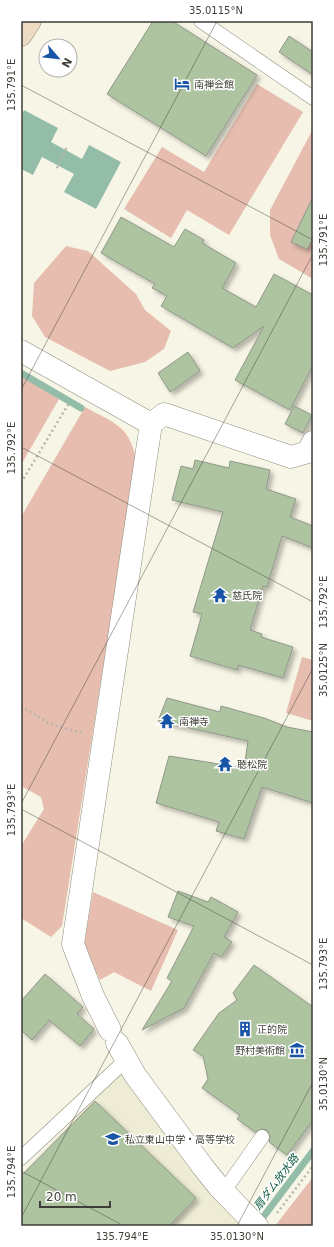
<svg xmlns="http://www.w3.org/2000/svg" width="334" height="1247" font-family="'DejaVu Sans','Noto Sans JP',sans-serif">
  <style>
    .built { fill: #eeecd5 }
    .green { fill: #e6bdaf }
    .water { fill: #93bda9 }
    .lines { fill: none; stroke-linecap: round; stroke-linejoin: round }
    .stream { stroke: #93bda9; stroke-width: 7 }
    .building { fill: #aec3a0; stroke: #90988b; filter: url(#shadow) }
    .lane-casing { stroke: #8e8d7f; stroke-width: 15 }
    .street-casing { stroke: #8e8d7f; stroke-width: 23 }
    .secondary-casing { stroke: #8e8d7f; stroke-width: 23 }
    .path { stroke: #b7b6aa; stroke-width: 2.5; stroke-dasharray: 2 3; stroke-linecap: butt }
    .lane { stroke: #fff; stroke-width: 14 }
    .street { stroke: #fff; stroke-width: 22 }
    .secondary { stroke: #ecdac3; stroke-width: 22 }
    .ticks { fill: none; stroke: #3e3d37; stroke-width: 1; stroke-opacity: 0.45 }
    .labels { text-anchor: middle; stroke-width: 3; stroke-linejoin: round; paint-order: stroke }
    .poi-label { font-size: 10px; fill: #3e3d37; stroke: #fff; text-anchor: start }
    .water-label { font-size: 11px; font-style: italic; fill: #0d5b40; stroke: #fff }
    .neatline { fill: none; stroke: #3e3d37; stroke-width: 1.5 }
    .ticks-label { font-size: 10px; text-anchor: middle; fill: #3e3d37 }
  </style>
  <defs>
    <filter id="shadow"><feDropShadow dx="3.5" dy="3.5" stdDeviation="2" flood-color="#0004"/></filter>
  </defs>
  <rect width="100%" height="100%" fill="#f7f6e6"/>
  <!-- built -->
  <path class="built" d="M122,1070L245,1226H21V1174Z"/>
  <!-- green -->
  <path class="green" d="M257,84L303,112L229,235L187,210L171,238L124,209L162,147L204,172Z
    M313,129V279L279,259L270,235V210Z
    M66,246L88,251L136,294L145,310L171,331L164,349L145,362L110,371L45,337L32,316L34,283Z
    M21,376L59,399L21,465Z
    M85,407C113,423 130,425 136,460L62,926L51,937L21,918V846L44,809L41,797L21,786V517Z
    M302,657L313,660V721L286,713Z
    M93,892L178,930L151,991L114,972L100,980L84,946Z
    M313,1177V1226H275Z"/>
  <!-- water -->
  <path class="water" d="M24,110L58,128L51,142L82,159L89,145L121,162L96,209L64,192L74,174L42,157L33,175L21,169V116Z"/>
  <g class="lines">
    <!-- stream -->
    <path class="stream" d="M21,373L81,408
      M258,1224L313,1151"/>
  </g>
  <!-- building -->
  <path class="building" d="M153,21H172L257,75L206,156L107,94Z
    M289,36L313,52V75L279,52Z
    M313,197V238L307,249L291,242Z
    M121,217L174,247L185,229L204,240L202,243L236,263L222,288L256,307L274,274L313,295V365L290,410L235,380L264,326L233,348L161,306L167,296L152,288L155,284L101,253Z
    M188,352L200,371L170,392L158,373Z
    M294,406L312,415L303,433L285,424Z
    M195,460L229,468L230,461L270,470L266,489L296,499L290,517L313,526V548L282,536L267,587L263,586L250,630L262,634L261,637L293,647L283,678L238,665L237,670L190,656L202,614L193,612L223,512L172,500L181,466L193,469Z
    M167,698L220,712L221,706L264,718L287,727L313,732V803L262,787L244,839L216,831L219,822L156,803L169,756L244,768L248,741L158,721Z
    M178,891L208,902L211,897L238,912L224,937L232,942L221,957L214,953L184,1008L142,1030L172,981L167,978L194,926L168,917Z
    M254,965L313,1007V1120L287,1155L269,1142L270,1137L267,1130L262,1129L255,1132L237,1119L240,1115L202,1088L208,1079L203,1056L193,1050L219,1013L237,1000L233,993Z
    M45,974L83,1007L77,1014L94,1029L80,1046L49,1020L32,1040L21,1030V1001Z
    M95,1101L196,1198L169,1226H21V1176Z"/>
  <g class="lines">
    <!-- lane casing -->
    <g class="lane-casing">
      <path id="lane" d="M201,21L313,98
        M21,1158L126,1060
        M224,1191L262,1137"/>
    </g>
    <!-- street casing -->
    <g class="street-casing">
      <path id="street" d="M21,351L151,424L73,944L93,996L110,1030
        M151,424L164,414L291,457L308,452L313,442
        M117,1043L135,1075L203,1167L219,1187L257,1226"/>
    </g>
    <!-- secondary casing -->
    <g class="secondary-casing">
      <path id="secondary" d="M21,35L30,21"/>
    </g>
    <!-- path -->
    <path class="path" d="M57,168L67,147
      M21,483L69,403
      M21,706L50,724L82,733
      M277,1213L313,1166"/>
    <!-- lane -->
    <use href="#lane" class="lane"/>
    <!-- street -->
    <use href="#street" class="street"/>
    <!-- secondary -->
    <use href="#secondary" class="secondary"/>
  </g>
  <!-- ticks -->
  <path class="ticks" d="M21,85L313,240M21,390L217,21M21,447L313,602M21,804L313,254M21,809L313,965M21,1171L124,1226M21,1218L313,668M237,1226L313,1082"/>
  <!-- icons -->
  <defs>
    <g id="hotel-bare" transform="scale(1.2)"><path d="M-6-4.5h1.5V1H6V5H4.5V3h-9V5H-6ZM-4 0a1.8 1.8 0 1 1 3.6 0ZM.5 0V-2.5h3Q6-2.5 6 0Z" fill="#1955a6" stroke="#fff" stroke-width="2.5" paint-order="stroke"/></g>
    <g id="temple-bare" transform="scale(1.2)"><path d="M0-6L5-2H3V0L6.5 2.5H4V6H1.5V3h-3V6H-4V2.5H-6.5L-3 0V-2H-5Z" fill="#1955a6" stroke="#fff" stroke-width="2.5" paint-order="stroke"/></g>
    <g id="building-bare" transform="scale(1.2)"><path d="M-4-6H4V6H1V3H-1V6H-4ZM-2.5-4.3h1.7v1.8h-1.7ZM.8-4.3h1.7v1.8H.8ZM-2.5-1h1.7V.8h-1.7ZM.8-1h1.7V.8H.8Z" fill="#1955a6" stroke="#fff" stroke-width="2.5" paint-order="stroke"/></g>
    <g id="museum-bare" transform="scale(1.2)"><path d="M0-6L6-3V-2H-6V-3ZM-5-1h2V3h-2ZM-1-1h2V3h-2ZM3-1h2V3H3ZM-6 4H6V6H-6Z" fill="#1955a6" stroke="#fff" stroke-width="2.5" paint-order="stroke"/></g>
    <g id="school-bare" transform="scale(1.2)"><path d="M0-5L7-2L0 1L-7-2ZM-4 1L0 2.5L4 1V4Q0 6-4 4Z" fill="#1955a6" stroke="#fff" stroke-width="2.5" paint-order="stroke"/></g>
  </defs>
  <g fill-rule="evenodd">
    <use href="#hotel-bare" x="182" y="84"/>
    <use href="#temple-bare" x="220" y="595"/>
    <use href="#temple-bare" x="167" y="721"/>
    <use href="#temple-bare" x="225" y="764"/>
    <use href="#building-bare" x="245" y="1029"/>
    <use href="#museum-bare" x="297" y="1050"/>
    <use href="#school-bare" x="113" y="1139"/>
  </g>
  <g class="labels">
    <!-- poi labels -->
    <g class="poi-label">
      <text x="194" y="88">南禅会館</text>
      <text x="232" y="599">慈氏院</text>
      <text x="179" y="725">南禅寺</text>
      <text x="237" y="768">聴松院</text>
      <text x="257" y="1033">正的院</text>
      <text x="285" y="1054" text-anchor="end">野村美術館</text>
      <text x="125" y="1143">私立東山中学・高等学校</text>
    </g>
    <!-- water labels -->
    <g class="water-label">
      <text transform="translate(276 1182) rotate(-53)" y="4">扇ダム放水路</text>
    </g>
  </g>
  <!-- border -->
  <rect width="334" height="1247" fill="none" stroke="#ffffff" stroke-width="44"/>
  <!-- north arrow -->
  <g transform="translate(58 58) rotate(118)"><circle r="19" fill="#ffffff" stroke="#b2b1af"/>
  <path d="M0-3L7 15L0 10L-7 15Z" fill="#1955a6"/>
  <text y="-6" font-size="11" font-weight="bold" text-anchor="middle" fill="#3e3d37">N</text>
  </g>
  <!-- scale -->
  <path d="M40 1201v6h70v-6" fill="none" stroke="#3e3d37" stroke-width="2"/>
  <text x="46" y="1201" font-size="12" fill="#3e3d37" stroke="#ffffff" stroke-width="3" paint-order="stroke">20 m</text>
  <rect x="22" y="22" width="290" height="1203" class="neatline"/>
  <g class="ticks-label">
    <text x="216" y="14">35.0115°N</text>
    <text transform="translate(11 85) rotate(-90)" y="4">135.791°E</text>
    <text transform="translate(323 240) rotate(-90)" y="4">135.791°E</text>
    <text transform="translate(11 448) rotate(-90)" y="4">135.792°E</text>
    <text transform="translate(323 602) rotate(-90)" y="4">135.792°E</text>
    <text transform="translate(323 670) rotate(-90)" y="4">35.0125°N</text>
    <text transform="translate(11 810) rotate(-90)" y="4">135.793°E</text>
    <text transform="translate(323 964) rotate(-90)" y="4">135.793°E</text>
    <text transform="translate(323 1084) rotate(-90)" y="4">35.0130°N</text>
    <text transform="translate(11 1172) rotate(-90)" y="4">135.794°E</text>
    <text x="122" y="1240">135.794°E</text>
    <text x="237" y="1240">35.0130°N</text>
  </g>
</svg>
